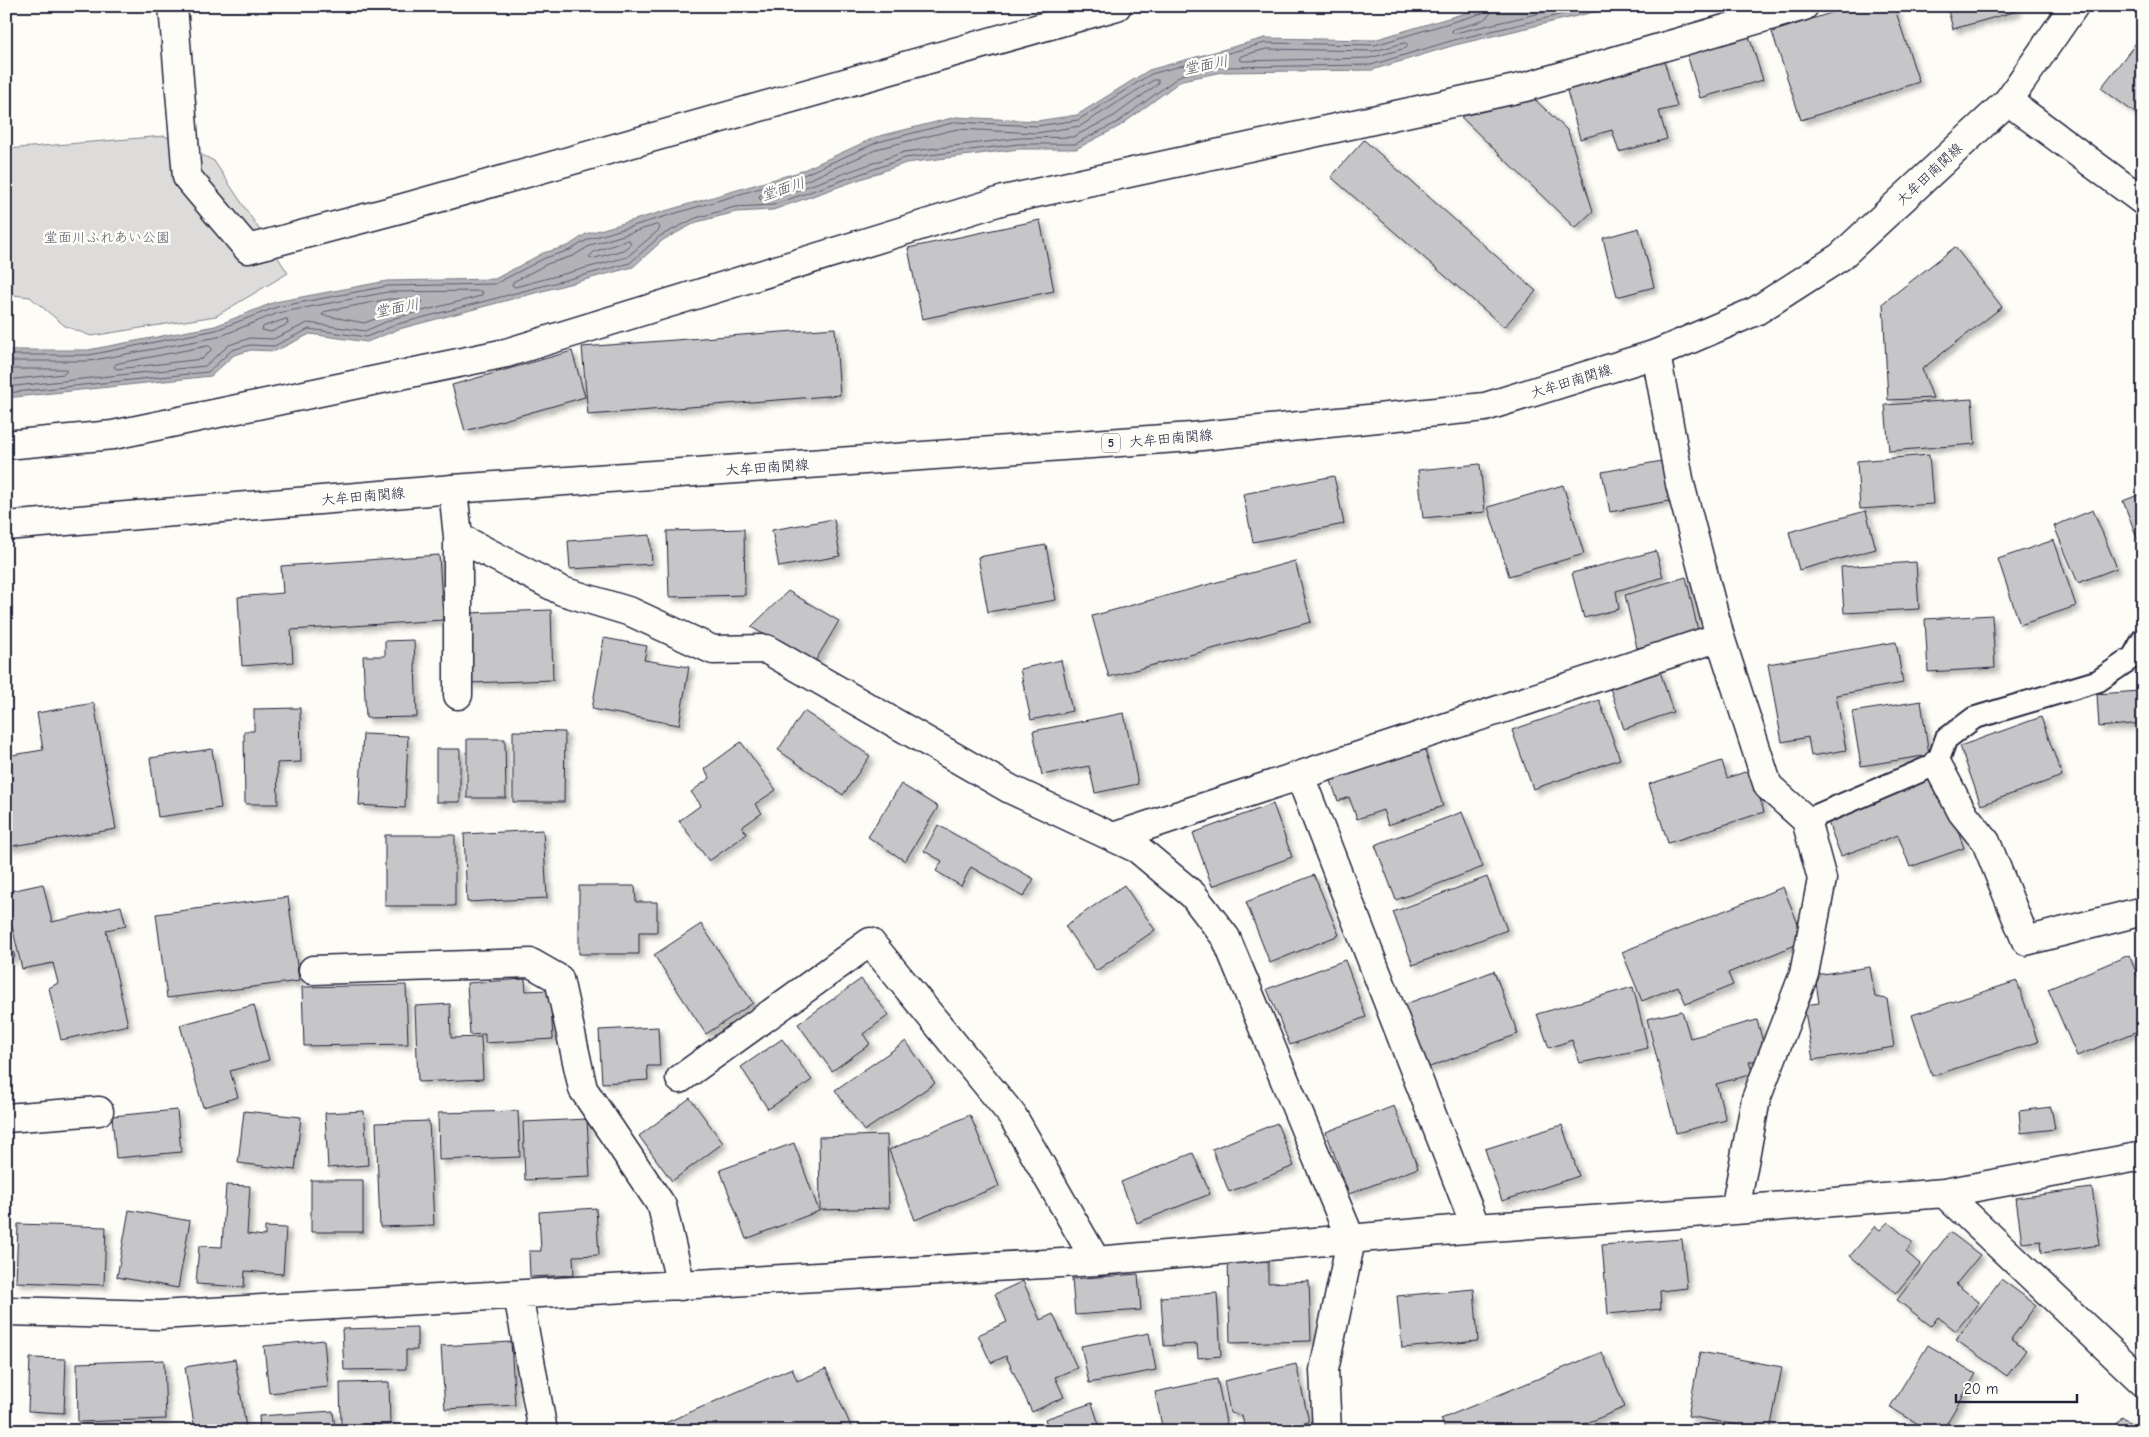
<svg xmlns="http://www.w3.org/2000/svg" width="2149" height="1437" font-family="'Comic Neue','Klee One',sans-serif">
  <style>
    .green { fill: #dddcdb; stroke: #807f8b }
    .water { fill: #b2b2b7; stroke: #787885 }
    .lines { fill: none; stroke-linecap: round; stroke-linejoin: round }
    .shore { stroke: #5c5c6d; stroke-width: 1 }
    .building { fill: #c6c6c8; stroke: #22223b; filter: url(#shadow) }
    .service-casing { stroke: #22223b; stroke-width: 25 }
    .minor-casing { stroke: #22223b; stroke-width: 31 }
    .primary-casing { stroke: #22223b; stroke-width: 31 }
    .service { stroke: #fdfcf7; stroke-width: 21 }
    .minor { stroke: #fdfcf7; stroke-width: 28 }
    .primary { stroke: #fdfcf7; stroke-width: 28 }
    .labels { text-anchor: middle; stroke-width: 5; stroke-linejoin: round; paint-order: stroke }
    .shield { fill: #fdfcf7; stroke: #646373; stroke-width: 1 }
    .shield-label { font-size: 12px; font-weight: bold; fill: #22223b }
    .street-label { font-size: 14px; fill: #22223b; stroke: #fdfcf7 }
    .park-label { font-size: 14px; fill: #5a5a6b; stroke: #fdfcf7 }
    .water-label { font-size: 15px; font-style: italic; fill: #545466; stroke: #fdfcf7 }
  </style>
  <defs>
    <filter id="shadow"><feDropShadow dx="4.5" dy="4.5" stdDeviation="2.5" flood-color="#0004"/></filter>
  </defs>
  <rect width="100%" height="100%" fill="#fdfcf7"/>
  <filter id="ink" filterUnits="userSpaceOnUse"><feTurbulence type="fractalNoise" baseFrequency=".02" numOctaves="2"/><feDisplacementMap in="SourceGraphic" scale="10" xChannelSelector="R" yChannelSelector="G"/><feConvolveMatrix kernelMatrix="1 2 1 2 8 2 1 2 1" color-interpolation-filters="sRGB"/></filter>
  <g filter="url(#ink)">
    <!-- green -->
    <path class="green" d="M165,136L214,161L288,273L216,316L91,336L65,326L30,297L6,294V149Z"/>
    <!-- water -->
    <path class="water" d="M1489,6H1619L1455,45L1372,70L1223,72L1182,80L1120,126L1076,149H1019L906,163L773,210L736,212L697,222L663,240L633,267L399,329L367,342L310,334L275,351L251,350L234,355L211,376L6,398V350H88L215,326L275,302L387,281L495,279L543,253L568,246L586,234L799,172L876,137L956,117L1037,121L1077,115L1149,70L1265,38L1374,40Z"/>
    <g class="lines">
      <!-- shore -->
      <path class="shore" d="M1493,6C1492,23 1466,25 1453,29L1452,32L1455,33L1570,6
        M1405,43L1408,45L1406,48L1370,58L1242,61L1239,59L1241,56L1266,49L1374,51Z
        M1154,80H1158V84L1114,116L1073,137L1019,138L904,152L772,199L761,200L759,198L760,195L803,182L880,148L957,129L1037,133L1080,126Z
        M657,225L660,227L659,230L627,257L515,287L512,285L513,282L547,264L573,256L591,245Z
        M629,240L631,244L623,250L592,259L589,257L594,252Z
        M389,299H420L422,302L364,323L322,315L324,312Z
        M287,319L288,324L271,332L262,330L263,327Z
        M209,346L212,349L202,359L117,369L114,367L116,364Z
        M6,355H89L216,330L277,307L388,286L495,284L545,258L570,250L589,239L801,176L878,142L956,122L1037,126L1078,120L1151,74L1265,43L1375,45L1483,13L1486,11L1487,6
        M6,361H89L218,337L278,313L388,292L480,291L483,293L481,296L395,318L365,331L308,323L273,339L250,338L229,345L205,366L6,387
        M6,369H64L67,371L64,374L6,380
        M6,393L208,372L232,350L250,345L274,346L309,329L366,337L398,324L630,263L660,236L696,218L735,207L773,205L905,158L1019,144H1075L1118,122L1181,75L1222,67L1371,65L1454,40L1597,6"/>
    </g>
    <!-- building -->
    <path class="building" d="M1852,6H1894L1919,82L1801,120L1772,32Z
      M1947,6H2016L2017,11L1953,29Z
      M2143,34V119L2101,88Z
      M1749,36L1763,80L1700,98L1687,54Z
      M1664,60L1677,107L1659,111L1667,139L1619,152L1612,130L1580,139L1566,87Z
      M1527,92L1568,131L1593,211L1575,228L1458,114Z
      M1364,140L1536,291L1504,327L1331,177Z
      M1040,220L1054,291L922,319L908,248Z
      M1639,228L1654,287L1617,297L1603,238Z
      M1955,247L2002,307L1922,369L1933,398L1888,400L1883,303Z
      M835,328L840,395L588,415L582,347Z
      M572,351L585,397L465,431L452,385Z
      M1972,399L1975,444L1889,451L1885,405Z
      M1929,455L1933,504L1860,509L1857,461Z
      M1662,461L1669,501L1610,512L1602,472Z
      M1480,464L1485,512L1423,518L1418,470Z
      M1334,476L1344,524L1253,542L1243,494Z
      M1563,485L1584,554L1509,576L1488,507Z
      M2143,493V553L2123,501Z
      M2093,510L2117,568L2078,583L2054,526Z
      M1866,511L1876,549L1799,570L1789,532Z
      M834,519L840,556L779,567L772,530Z
      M744,529L745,595L669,597L667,531Z
      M650,535L652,564L570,569L568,541Z
      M2054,540L2076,606L2020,625L1998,559Z
      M1046,545L1056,600L988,612L978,557Z
      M1656,551L1663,577L1616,591L1619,609L1584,618L1572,573Z
      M439,555L443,620L291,630L293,662L242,666L238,597L283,593L281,566Z
      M1295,561L1311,622L1109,677L1092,616Z
      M1916,562L1919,609L1844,613L1841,567Z
      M1686,577L1699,635L1637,648L1625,595Z
      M788,591L839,621L814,663L751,627Z
      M551,610L553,680L469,683L467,613Z
      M1992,615L1995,668L1928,672L1925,619Z
      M604,638L647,646L644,660L689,667L679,725L592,709Z
      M414,640L417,717L366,718L363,656H385V641Z
      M1896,642L1903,683L1836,695L1846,750L1811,756L1808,737L1782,742L1768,664Z
      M1061,660L1072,711L1031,720L1020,669Z
      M1659,668L1673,712L1624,729L1609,685Z
      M2140,691L2143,723L2099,727L2097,694Z
      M1599,700L1620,759L1533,789L1512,730Z
      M1921,701L1929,755L1861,766L1852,712Z
      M94,703L116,829L6,847V756L43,750L37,713Z
      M300,708L301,762L277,763L278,804H245L244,731H254V709Z
      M804,711L870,756L843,795L778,750Z
      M1124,713L1138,784L1095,793L1089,766L1042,775L1033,731Z
      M2041,717L2062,776L1981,805L1960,746Z
      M513,731L565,732L564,802H513Z
      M363,734L408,736L405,808L359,805Z
      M467,739H505L506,798H467Z
      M741,742L776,790L755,804L762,813L742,827L747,834L709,861L679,821L701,805L691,792L710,778L704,769Z
      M1423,744L1443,806L1388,825L1383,810L1357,819L1349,797L1338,801L1329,775Z
      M212,749L221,808L158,817L150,758Z
      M436,749H460V802H436Z
      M1722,761L1727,778L1751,770L1764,812L1668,843L1649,784Z
      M1938,776L1964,848L1910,867L1898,835L1841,856L1826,817Z
      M901,784L938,807L905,861L868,837Z
      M1273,804L1292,857L1212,886L1193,833Z
      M1462,812L1483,867L1396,900L1375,845Z
      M938,825L1034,879L1023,897L971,867L961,886L936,871L942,861L924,851Z
      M543,830L547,898L467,902L464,834Z
      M385,835H455V906H385Z
      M1314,875L1339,935L1270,963L1246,902Z
      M1487,877L1507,930L1413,965L1393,912Z
      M43,884L52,922L121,906L126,926L106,930L128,1025L61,1040L49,988L58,983L53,963L22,969L6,900V892Z
      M1124,885L1155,930L1096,971L1065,926Z
      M579,886H635L636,902H657V932H639V954H579Z
      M1783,887L1805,941L1728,973L1733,985L1686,1004L1678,986L1642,1001L1622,952Z
      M288,897L299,981L167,998L156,914Z
      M701,924L753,1003L706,1034L654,955Z
      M6,932L15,957L6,959Z
      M2129,955L2143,989V1029L2077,1056L2048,989Z
      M1345,960L1366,1017L1290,1045L1267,989Z
      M1870,967L1875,997L1887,999L1894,1047L1813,1060L1804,1005L1819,1003L1815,975Z
      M1494,971L1518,1034L1427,1068L1403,1005Z
      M525,979L526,991L550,990L553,1039L485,1043V1034L470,1035L467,983Z
      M861,979L889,1015L863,1034L870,1044L832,1071L798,1024Z
      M2017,981L2038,1042L1932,1076L1912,1015Z
      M406,985L408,1044L304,1046L302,987Z
      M1633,987L1648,1048L1580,1063L1572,1040L1549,1048L1537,1014Z
      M450,1004L451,1038L481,1037L483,1079L418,1082L415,1006Z
      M254,1005L269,1060L230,1071L238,1097L203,1107L180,1025Z
      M1682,1011L1690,1038L1757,1020L1767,1057L1749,1062L1753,1074L1716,1084L1726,1120L1676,1133L1647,1019Z
      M658,1027L660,1066H647L648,1080L602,1083L599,1030Z
      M782,1039L812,1080L768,1109L741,1067Z
      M906,1041L935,1083L864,1131L835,1090Z
      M690,1098L723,1143L672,1181L639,1136Z
      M1394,1106L1418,1168L1349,1194L1326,1132Z
      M2051,1107L2055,1129L2021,1133L2019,1111Z
      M177,1110L181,1152L116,1158L112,1116Z
      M244,1111L301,1117L295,1170L238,1163Z
      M364,1111L368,1165L328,1168L325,1113Z
      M518,1111L520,1157L439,1160L438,1113Z
      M970,1115L999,1186L915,1220L889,1150Z
      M587,1119L590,1177L525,1180L523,1122Z
      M429,1121L434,1225L380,1227L376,1123Z
      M1277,1123L1294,1166L1229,1192L1212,1149Z
      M1562,1125L1579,1176L1502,1201L1485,1149Z
      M887,1135L889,1208L820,1210L819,1137Z
      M794,1143L819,1211L746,1239L720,1170Z
      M1193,1153L1210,1194L1137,1223L1121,1182Z
      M311,1180H363V1232H311Z
      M226,1185L250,1186L247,1234L265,1236V1227L286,1228L283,1274L245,1271L244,1287L196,1284L199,1246L222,1247Z
      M2092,1188L2100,1245L2042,1253L2041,1241L2022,1243L2016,1198Z
      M596,1208L599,1255L573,1256L574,1275L530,1277L529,1251H541L539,1212Z
      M129,1210L190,1221L178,1288L117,1277Z
      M1888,1222L1913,1243L1906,1252L1920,1264L1896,1293L1850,1256L1875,1226L1880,1230Z
      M18,1224L106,1227L104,1285L16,1282Z
      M1950,1232L1980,1255L1956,1284L1979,1302L1956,1331L1938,1317L1931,1326L1897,1300Z
      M1682,1239L1687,1288L1660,1291L1661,1309L1608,1314L1602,1245Z
      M1268,1257V1283L1309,1281L1311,1341L1230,1343L1228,1259Z
      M1138,1274L1141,1310L1075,1315L1072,1279Z
      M2001,1279L2036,1305L2011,1339L2026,1350L2007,1376L1956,1340Z
      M1023,1281L1040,1320L1053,1314L1077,1368L1055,1377L1064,1397L1032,1412L1006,1356L991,1363L978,1335L1007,1322L995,1294Z
      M1474,1289L1478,1341L1402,1348L1397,1296Z
      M1217,1293L1221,1356L1198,1358L1197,1344L1164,1346L1161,1297Z
      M417,1327V1350H406V1369L344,1370L342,1329Z
      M1149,1333L1156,1370L1089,1383L1081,1346Z
      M324,1340L328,1387L269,1393L264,1346Z
      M511,1342L515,1405L445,1409L441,1346Z
      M1928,1345L1976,1374L1942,1431H1930L1890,1407Z
      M1602,1352L1625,1407L1568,1431H1446L1441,1419Z
      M1700,1352L1782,1367L1770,1431L1688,1416Z
      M30,1358L66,1359L64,1413L28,1411Z
      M235,1359L246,1428L229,1431H195L185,1367Z
      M164,1360L166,1419L78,1422L77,1363Z
      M1296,1364L1309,1422L1268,1431H1245L1242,1415L1230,1413L1224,1381Z
      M792,1368L797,1381L826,1369L853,1431L649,1430Z
      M1217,1379L1228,1431H1163L1155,1392Z
      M389,1382L390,1425H341L340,1383Z
      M1092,1403L1101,1431H1049L1045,1419Z
      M333,1411L335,1431H260L259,1416Z
      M2122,1417L2140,1431H2110Z"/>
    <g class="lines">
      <!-- service casing -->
      <g class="service-casing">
        <path id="service" d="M1806,820L1937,764L1946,739L1974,718L2098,681L2133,657L2143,639"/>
      </g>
      <!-- minor casing -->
      <g class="minor-casing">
        <path id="minor" d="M173,6L187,177L248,249L403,208L1117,6
          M2008,101L2143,201
          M1656,354L1680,484L1720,637L1768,786L1806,820L1822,879L1804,974L1756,1099L1735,1210
          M6,445L113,435L506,353L1004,200L1525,87L1804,6
          M453,489L458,537L562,591L631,612L713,650L766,649L1010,789L1138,849L1193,895L1226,938L1351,1240L1324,1370L1327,1431
          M458,537V695
          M1937,764L1962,812L1986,842L2026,941L2143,911
          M1300,776L1476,1228
          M1113,837L1720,637
          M313,970L531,963L559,979L583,1089L662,1206L681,1286
          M680,1079L870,942L1012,1115L1096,1261
          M6,1118L99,1111
          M1944,1193L2143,1382
          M518,1295L543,1431
          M6,1311L159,1315L1096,1261L1476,1228L1735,1210L1944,1193L2143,1156"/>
      </g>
      <!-- primary casing -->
      <g class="primary-casing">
        <path id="primary" d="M6,526L453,489L1192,437L1485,407L1656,354L1756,311L1840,257L2008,101L2074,6"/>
      </g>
      <!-- service -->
      <use href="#service" class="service"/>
      <!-- minor -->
      <use href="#minor" class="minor"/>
      <!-- primary -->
      <use href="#primary" class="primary"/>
    </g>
  </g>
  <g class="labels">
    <!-- shield labels -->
    <rect class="shield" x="1102" y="433.5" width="18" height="19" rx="4"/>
    <g class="shield-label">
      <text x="1111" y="447">5</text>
    </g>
    <!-- street labels -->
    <g class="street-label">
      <text transform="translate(1929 174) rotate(-43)" y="5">大牟田南関線</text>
      <text transform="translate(1571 381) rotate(-17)" y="5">大牟田南関線</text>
      <text transform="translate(1171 438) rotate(-5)" y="5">大牟田南関線</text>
      <text transform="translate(767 467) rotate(-4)" y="5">大牟田南関線</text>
      <text transform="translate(363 496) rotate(-5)" y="5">大牟田南関線</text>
    </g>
    <!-- park labels -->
    <g class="park-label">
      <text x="107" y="242">堂面川ふれあい公園</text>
    </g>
    <!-- water labels -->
    <g class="water-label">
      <text transform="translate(1206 65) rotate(-11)" y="5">堂面川</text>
      <text transform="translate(783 189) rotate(-18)" y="5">堂面川</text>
      <text transform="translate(397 308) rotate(-11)" y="5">堂面川</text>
    </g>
  </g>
  <!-- margin -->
  <rect width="2149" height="1437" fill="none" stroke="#fdfcf7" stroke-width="25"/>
  <rect x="12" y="12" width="2124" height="1412" fill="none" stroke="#22223b" stroke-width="2" filter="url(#ink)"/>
  <!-- scale -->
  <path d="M1956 1394v8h121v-8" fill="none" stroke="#22223b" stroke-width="2.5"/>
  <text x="1964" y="1394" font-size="15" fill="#22223b" stroke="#fdfcf7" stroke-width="4" paint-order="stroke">20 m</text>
</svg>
